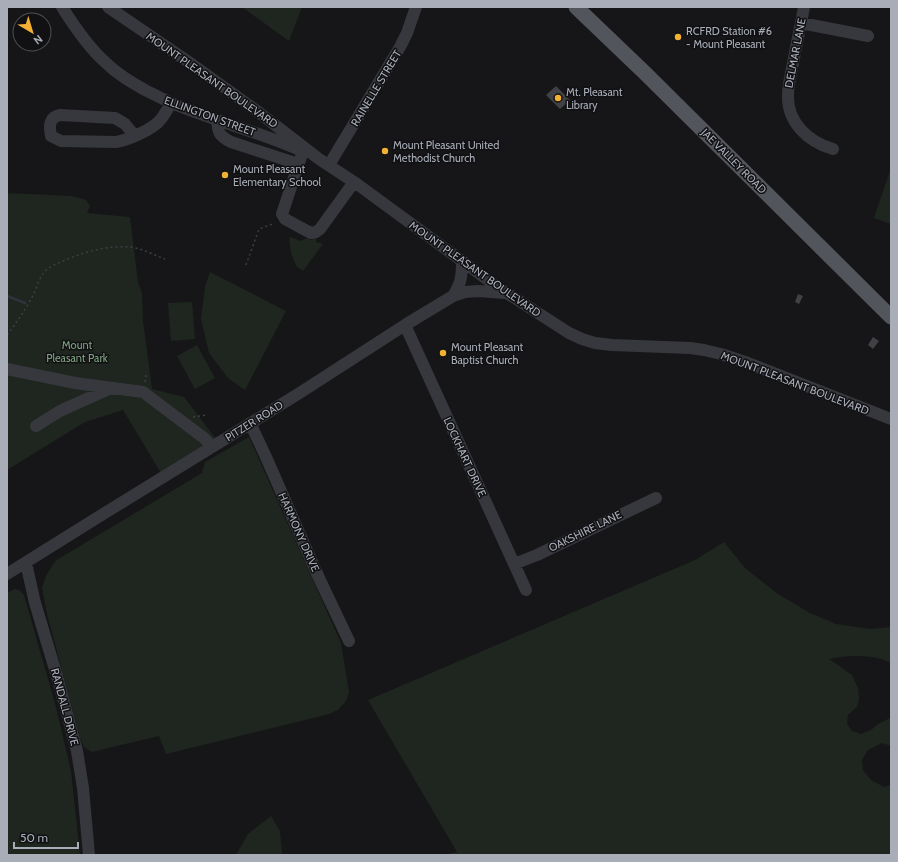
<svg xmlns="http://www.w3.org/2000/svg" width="898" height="862" font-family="Cabin,sans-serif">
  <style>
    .green { fill: #1e261f }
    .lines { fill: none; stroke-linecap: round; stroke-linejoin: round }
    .stream { stroke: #2c353c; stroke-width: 2.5 }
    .building { fill: #404145 }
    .path { stroke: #3d3f44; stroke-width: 1.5; stroke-dasharray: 2 3; stroke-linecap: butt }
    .minor { stroke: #37383d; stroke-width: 12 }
    .major { stroke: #53555c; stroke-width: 15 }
    .poi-dot { fill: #f2b134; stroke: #111113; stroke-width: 1.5 }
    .labels { text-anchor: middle; stroke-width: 3; stroke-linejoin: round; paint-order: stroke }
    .poi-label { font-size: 11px; fill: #a8adb8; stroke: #111113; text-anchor: start }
    .street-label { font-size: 11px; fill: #a8adb8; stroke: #111113 }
    .park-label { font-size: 11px; fill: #7fa381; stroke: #111113 }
  </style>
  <rect width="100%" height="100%" fill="#161618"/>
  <!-- green -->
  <path class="green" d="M242,7H302L289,41Z
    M891,168V224L874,218Z
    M7,193L72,196L86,200L90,206L87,213L130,217L138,282L142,293L143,321L152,389L184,397L216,439L161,473L123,410L85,422L7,470Z
    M290,237L301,241L307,238L312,240L314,238L316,239V242L323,244L303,271C302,270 298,267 297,267C293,261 288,244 290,237Z
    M210,272L286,311L245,390L228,378L209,353L201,319L205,287Z
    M192,302L195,339L171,341L168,303Z
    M197,345L215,378L195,389L177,356Z
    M249,437L341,643L349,692L346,701L338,710L329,714L166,754L159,736L92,752L84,747L80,738L47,614L42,588L46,576L55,561L202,473L205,462Z
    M724,542L745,568L778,594L810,613L836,624L870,629L891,627V663C874,654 847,655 829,659L852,675L858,688L859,699L857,707L848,715L847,724L852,731L861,734L871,730L878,724L890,718H891V746L882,743L868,750L862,760L863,770L871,780L884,787L891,785V855H445L457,852L368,700L695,560Z
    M15,589L19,590L24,595L56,707L71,771L80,855H7V593Z
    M271,816L280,831L282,855H236L248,834Z"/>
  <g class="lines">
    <!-- stream -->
    <path class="stream" d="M7,296L25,303"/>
  </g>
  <!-- building -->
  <path class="building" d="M556,86L570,100L560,109L546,95Z
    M798,294L803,296L799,304L795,302Z
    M873,337L879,341L873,349L868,345Z"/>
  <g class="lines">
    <!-- path -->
    <path class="path" d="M246,265L259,229L275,223
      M7,335C16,323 24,312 31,299C36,291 38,280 44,272C49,267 56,264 63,261C84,252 107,245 131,247C143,249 154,255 165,259
      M145,382L146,374
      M193,417L207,415"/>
    <!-- minor -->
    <path class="minor" d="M62,7C74,26 88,47 105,62C117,74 131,82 145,90C159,97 172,104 187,109C225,124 265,134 302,151
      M108,7L193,65L257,111L319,159L357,184L473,269L496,286L569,333L582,339L595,343L612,345L690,348L704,350L721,354L748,363L891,419
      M804,7C801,24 797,41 794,58C792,70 788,83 788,95C787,122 808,142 833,149
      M801,23L868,36
      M217,120C218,133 219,136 231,142L298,164
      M135,136L125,124L115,118L60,115C49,117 49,126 51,136L61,141L116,142C128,140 154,129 161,119C165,114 168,108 171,103
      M303,151L282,214L285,219L307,231L311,233L316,232L320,229L354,182
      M329,165L400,47L407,33L416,7
      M453,296C461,284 462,276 462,262
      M405,325L526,590
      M7,369L75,383L143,392L204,438L212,447
      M250,423L266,457L319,578L349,641
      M36,426L60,411L111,388
      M26,563L35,603L57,676L77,751L83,788L89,855
      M514,564L537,555L656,498
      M7,574L108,511L298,394L405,325L453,296L465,292L478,291L505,293"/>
    <!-- major -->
    <path class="major" d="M576,7L646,74L891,317"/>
  </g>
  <!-- markers -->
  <g class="poi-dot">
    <circle cx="678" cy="37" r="4"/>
    <circle cx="558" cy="98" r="4"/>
    <circle cx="385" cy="151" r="4"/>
    <circle cx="225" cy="175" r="4"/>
    <circle cx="443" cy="353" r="4"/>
  </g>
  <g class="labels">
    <!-- poi labels -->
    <g class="poi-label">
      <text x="686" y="35">RCFRD Station #6<tspan x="686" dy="13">- Mount Pleasant</tspan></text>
      <text x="566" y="96">Mt. Pleasant<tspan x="566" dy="13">Library</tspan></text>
      <text x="393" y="149">Mount Pleasant United<tspan x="393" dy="13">Methodist Church</tspan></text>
      <text x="233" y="173">Mount Pleasant<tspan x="233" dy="13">Elementary School</tspan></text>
      <text x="451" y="351">Mount Pleasant<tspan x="451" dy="13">Baptist Church</tspan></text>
    </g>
    <!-- street labels -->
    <g class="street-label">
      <text transform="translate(795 53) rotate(-79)" y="4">DELMAR LANE</text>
      <text transform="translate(212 80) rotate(35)" y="4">MOUNT PLEASANT BOULEVARD</text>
      <text transform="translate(376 88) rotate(-59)" y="4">RAINELLE STREET</text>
      <text transform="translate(210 116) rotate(20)" y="4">ELLINGTON STREET</text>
      <text transform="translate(734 161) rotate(45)" y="4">JAE VALLEY ROAD</text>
      <text transform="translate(475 269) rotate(35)" y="4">MOUNT PLEASANT BOULEVARD</text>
      <text transform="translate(795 383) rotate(21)" y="4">MOUNT PLEASANT BOULEVARD</text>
      <text transform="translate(254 421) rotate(-32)" y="4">PITZER ROAD</text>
      <text transform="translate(465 457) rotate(65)" y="4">LOCKHART DRIVE</text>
      <text transform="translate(585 531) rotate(-26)" y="4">OAKSHIRE LANE</text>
      <text transform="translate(299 532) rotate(66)" y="4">HARMONY DRIVE</text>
      <text transform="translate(65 707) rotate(75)" y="4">RANDALL DRIVE</text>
    </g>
    <!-- park labels -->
    <g class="park-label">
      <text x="77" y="349">Mount<tspan x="77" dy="13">Pleasant Park</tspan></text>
    </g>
  </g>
  <!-- border -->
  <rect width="898" height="862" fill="none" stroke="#a8adb8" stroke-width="16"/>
  <!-- north arrow -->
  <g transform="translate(32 32) rotate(142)"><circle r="19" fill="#111113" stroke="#4d4f55"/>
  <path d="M0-3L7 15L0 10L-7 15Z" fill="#f2b134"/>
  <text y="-6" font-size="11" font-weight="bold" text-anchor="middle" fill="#a8adb8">N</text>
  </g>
  <!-- scale -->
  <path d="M14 842v6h64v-6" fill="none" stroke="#a8adb8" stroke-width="2"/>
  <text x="20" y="842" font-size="12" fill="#a8adb8" stroke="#111113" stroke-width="3" paint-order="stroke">50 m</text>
</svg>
